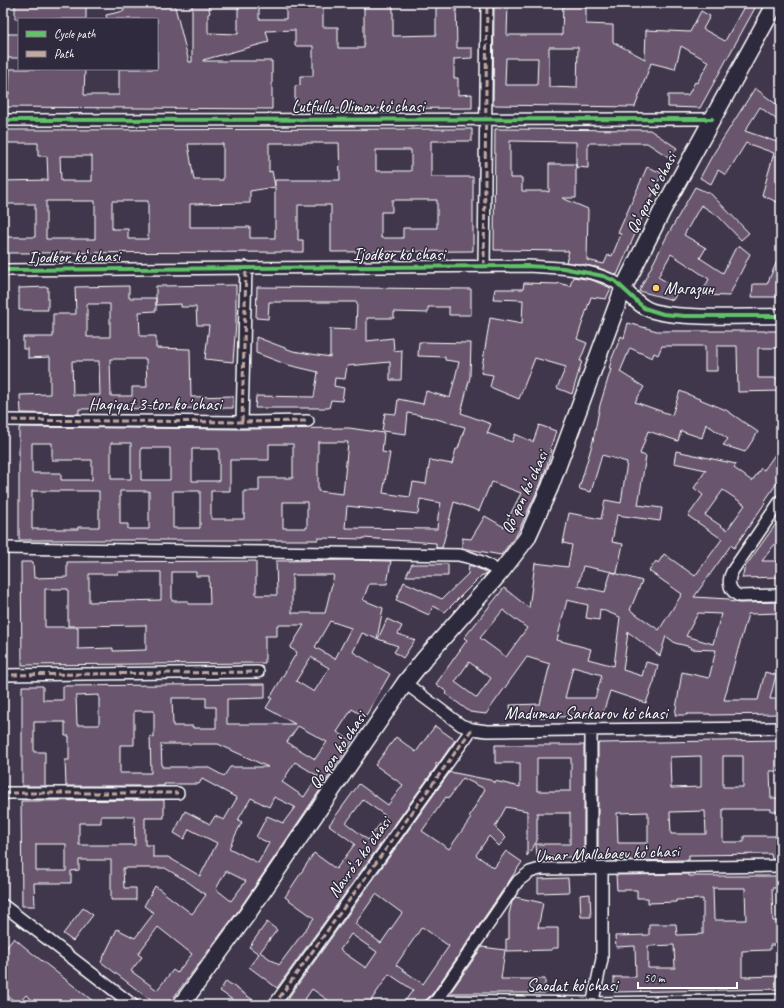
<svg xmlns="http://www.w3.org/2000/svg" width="784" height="1008" font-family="Caveat,sans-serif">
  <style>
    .building { fill: #69566e; stroke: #fff; fill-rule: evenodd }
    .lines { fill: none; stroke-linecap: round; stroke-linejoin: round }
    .minor-casing { stroke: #fff; stroke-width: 14 }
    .tertiary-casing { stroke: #fff; stroke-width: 17 }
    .secondary-casing { stroke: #fff; stroke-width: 19 }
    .minor { stroke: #2f2a3d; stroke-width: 11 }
    .tertiary { stroke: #2f2a3d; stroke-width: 14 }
    .secondary { stroke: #2f2a3d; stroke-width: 16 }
    .quiet { stroke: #c3a89e; stroke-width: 3; stroke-dasharray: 6 3; stroke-linecap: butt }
    .cycleway-casing { stroke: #2f2a3d; stroke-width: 6 }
    .cycleway { stroke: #61c268; stroke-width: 4 }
    .poi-dot { fill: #ffd166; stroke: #2f2a3d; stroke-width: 1.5 }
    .labels { text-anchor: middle; stroke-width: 3; stroke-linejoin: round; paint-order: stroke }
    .street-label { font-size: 17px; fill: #fff; stroke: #2f2a3d }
    .poi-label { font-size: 17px; fill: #fff; stroke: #2f2a3d; text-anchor: start }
  </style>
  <rect width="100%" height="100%" fill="#40374c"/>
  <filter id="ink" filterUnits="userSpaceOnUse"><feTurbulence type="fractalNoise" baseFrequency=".025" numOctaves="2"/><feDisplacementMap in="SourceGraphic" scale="8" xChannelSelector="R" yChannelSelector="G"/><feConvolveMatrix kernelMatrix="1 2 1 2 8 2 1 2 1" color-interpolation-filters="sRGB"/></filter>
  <g filter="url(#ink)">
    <!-- building -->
    <path class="building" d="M15,3H86V19H15Z
      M124,3H134V8L155,3H174L189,62H192V3H208L210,13L208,14V33L238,34V3H259V19H286V3H323V27H338V48H364V3H393V36L436,35V3H456L457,48H472V58L454,59V78H458V95L472,94V108L313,109V104H295V86L300,85V76H313V46H295V30L266,31L269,42L203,60V61H272V109L3,107V94H9L10,69H85L84,95H119V69H157V19H107L106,15L124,11Z
      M494,3H508L507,35H562L563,3H586V24L613,25V42L645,59L646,30L690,32L701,11L710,16L703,29L725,41L746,3L755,8L700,108L668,107V95H688L695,82L697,83L709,62L681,46L675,69L651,63L635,107L493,105ZM549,47H578L577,88L549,87ZM506,58H538L537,85H505Z
      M3,34H19V58H3Z
      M755,88L781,108V114L777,120L760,107L745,131L777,142L778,140L781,141V171L776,189L781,192V204L762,195L774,153L746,143L726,175L718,170L711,184L700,178L712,156Z
      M472,129V141H431V177H473V251L331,252V205H298V240H303V252L3,253V237H35V204H3V181L48,180L47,156H38V143H3V130ZM269,143H339L340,180H275V186L272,171L269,172ZM188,144H223V180H194ZM376,150H411V171H376ZM60,156H92V181H61ZM275,187V238H250V227H190V204L250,203V191ZM392,200H437V228H403V238H381V212H392ZM46,201H95V239H46ZM112,201H148V239H128V229H112Z
      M495,129L650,130L677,148L670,158L647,143H588V168L576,167V142L510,141V178H522V191H546L549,192V164H576V198H562L588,209L587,260L604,264L608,255L612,256L621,234L618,233L647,167L662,173L617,275L596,267L566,262L569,251L494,250Z
      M695,187L711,194L749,233L741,240L718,216L701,205L684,235L706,248L700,258L723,273L735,249L740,246L750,254L729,296L701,295L709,279L671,254L658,277L679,289L673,300L639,291L666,238Z
      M781,252V297H752L753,284H767Z
      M573,277L592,280L611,288L606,299L591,297L577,339L587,343L580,361H582L572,394L557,388L566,367L535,358L519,399L490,387L493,375L481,373L490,318L522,324L523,300L493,299L495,289H523L524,283L558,284V283L570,286Z
      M236,285V323L233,362L205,359L209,325H197L196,307H181V304L156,305V286Z
      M129,286V298H156V311L139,312L140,336H156V348L190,349L191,397L233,396V408L79,409V414L21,413L20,395L50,394V357L28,358V349H23V337H53V314H76L75,287ZM87,304H110V337H87ZM110,359H146L147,387H132V396H111ZM72,361H99L100,395H73Z
      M48,287V310H19V288Z
      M257,287L471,289V315H449V307H428V313L394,312V318H367V341L393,338L394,351L402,350L401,380H390V362L347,366L345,379L335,378L334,386L344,388L342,401L331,400L329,408H255L256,396L314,397L318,372L288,365L256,353V337L293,351L330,357V329L356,330L357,302H269L268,319L256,318Z
      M628,323L657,331H781V348H758V378H781V391L738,392L737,346H717V371H705V346H662L658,355L654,353L652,358L630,348L620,372L644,387L635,402L672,415L680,391L726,410L758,432L745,452L723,445L728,439L706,424L702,438L681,431L678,441L648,431L640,454L646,456L638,505L662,508L660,521L617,515L612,542L623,544L617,573L583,566L578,586L605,592L611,572L642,581L630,610L659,630L682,594L649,571L656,561L658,563L664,554L695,576L722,539L688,516L703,495L694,488L706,470L674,463L676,451L736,464L734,468L752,481L761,468L764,470L781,446V477L764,502L765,503L734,548L731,545L694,597L729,599V601L739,603L781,602V613L748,614L724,700H758L765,672L776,675L770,699H781V714L710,715V714H687V715H675L682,672L709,678L716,650L690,649L691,647L675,643L666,636L660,656L628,632L623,670L642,676L646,662L658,665L654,682L646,703L610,691L602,716L511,718L510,705L540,704L550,664L527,657L486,714L470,712L446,694L447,692L436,684L467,640L464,638L504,588L529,608L535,563L568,567L572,545L563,543L569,513L601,519L605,500L621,503L627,462L602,455L591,492L579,489L593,441L600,405L611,369H609L612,358L621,336L624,338ZM723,490L745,505L727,530L705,515ZM567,600L588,605L586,618L599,620L600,609L620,617L614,666L588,659L591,649L557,640ZM503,610L527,628L506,657L480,638ZM698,613L721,614L713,644L686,636ZM469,662L491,678L477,698L455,682ZM573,667L602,675L595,698H565Z
      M419,342L471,343L470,377L461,413L491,424L487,433L512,442L515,434L533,442L539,425L556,431L550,449L552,450L541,483L517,534L501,555L462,548V538L471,539L485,516L504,527L521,493L492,482L490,487H489L479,511L454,502L442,548H436V543L363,538V539L318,538V540H19V428L21,427L242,429L349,428L384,433L382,452L390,453L383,493L410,497L413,482L426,484L430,460L452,464L456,449H458L465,427L433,418L408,413L406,434L382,431L385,413L396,414L398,399L423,404L426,391L450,398L459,362L445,360V357L418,356ZM318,442H348L343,494L318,491ZM32,443H52V460H92V480H61V473H32ZM111,443H131V479H111ZM269,444H293V478H259V491H244V519H211V491H230V460H269ZM141,448H170V480H141ZM192,449H219V481H192ZM32,491H99V527H78V529H32ZM120,491H149V529H128V524H120ZM173,491H200V528H173ZM420,499L441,503L438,516L437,529L345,528L347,506L418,514ZM283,502H307V528H283Z
      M781,517V536L762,561H781V577L742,578L745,567Z
      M351,560L391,561L387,584H369L363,600L383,608L377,639L362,633L353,652L390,674L365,717L352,709L337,732L352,741L318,793L238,911L168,1005H157L101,962L117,929L135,938L154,913L144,906L155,886L192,914L206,895L188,882L165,868H123L124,888H136V900H111V860H79V870L71,871V883H34L35,906H22L21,801L164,800V818H145V845H153V857H168L200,876L217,843L189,829L184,839L174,833L185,811L210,824L215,816L224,820L237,798L202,779L199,784H164V786H66L65,760H69V736H65V722H34V752H45V786H22V686H43V700H63V686L265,684V698L227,699V724H295L266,708L272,698H270L297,652L290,648L304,625H277V636H265V663L22,665L21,562H33L34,578L67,577V562L256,561V595H277L276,561ZM118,572H161V600L89,602V574H118ZM172,572H196V576H209L210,604H188V601H172ZM292,575H334L325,613H292ZM45,589H68V626L146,625V650L113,651V648L78,649V627H45ZM330,621L351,628L335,659L315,647ZM311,657L329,668L314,692L296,681ZM99,695V725H77L76,696ZM172,698H206V707H216V728H193V726H173ZM134,711H154V738L150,736L151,773H120V745H134ZM298,726L327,742L315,759L287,742ZM161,744H218L268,767H230L224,776L207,767H162ZM295,762L318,776L304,797L282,782ZM274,797L295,807L283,823L267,816L256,837L269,843L258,863L229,848L242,822L238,820L251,798L269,807ZM101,816H134L135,845H79V823H101ZM36,844H66V871H36ZM226,871L246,881L231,901L216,889ZM158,927L192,954L177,973L173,970L157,990L131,971L142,957L138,954Z
      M412,564H448V576H406Z
      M469,565L482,570L487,574L485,575H482L445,612L433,606L429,615L396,600L404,582L442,599L468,574Z
      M387,619L402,626L398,634L415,640L403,658L394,652L398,646L378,639Z
      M435,726L455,740L439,763H436V767L277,988L249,967L259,954L249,947L267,922L277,930L260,952L279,965L314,918L285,897L314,853L336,869L355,844L329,825L359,784L388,805L403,785L375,765L396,737L416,752ZM363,800L386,816L368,840L346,823Z
      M781,740V771H770L771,798H781V811H771V809H723V842H744V836H777V839H781V859H772L771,854L689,855V860L616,861V859H601V857H598V745L599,743ZM701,756V787L671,788L670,757ZM723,756H743V787H723ZM705,811L706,834H671L670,812ZM648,812V843H618L617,813Z
      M495,745H584V857H537L536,844H570V813H537V841L527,856V811L506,807L495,827L506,838L499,846L489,836L476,855L494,868L506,851L522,862L433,993L424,1002L423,1005H402L413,990L389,974L368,1005H335L312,989L301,1005H284L290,997H289L450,772L490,780L495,783V781L520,787V763H495ZM537,758H571V791H537ZM463,778L485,789L469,817L471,818L449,849L422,831L446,797L449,798ZM376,894L402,913L381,943L355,924ZM422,927L449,946L423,984L396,965ZM351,934L377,952L366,968L340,950Z
      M689,874V876H781V888H772L773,921H781V945H770V950L742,951V977L781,976V989L614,992V977H636L635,946L616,947L615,936L649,935V924H676L677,935L703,934V899L676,900V902L648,903V898H637V890H617L616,875ZM713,888H745L746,920H714ZM674,945L675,968H648V946Z
      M568,878L569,892L538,893V879Z
      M590,894L591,917H581L580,895Z
      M515,897L543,903L538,928H558V948H552V950L506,951V939H509V914L512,902Z
      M83,908L93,915L73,941L63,934Z
      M14,938L32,953L98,1005H39L26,995L18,1004L3,992V952Z
      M482,947L505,950L501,979H545V993H450Z
      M226,981L260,1005H240L220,991Z"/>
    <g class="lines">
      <!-- minor casing -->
      <g class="minor-casing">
        <path id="minor" d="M3,120L712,119
          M484,266L487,3
          M3,270L527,266C551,267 592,269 613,281C617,283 620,286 623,289
          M3,420L242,422L308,421
          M242,422L246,267
          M781,500L733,570C727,580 728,590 739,596L781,595
          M3,548L459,555C475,558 487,563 500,573
          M3,675L258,672
          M405,683L461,725L472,729L487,731L781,728
          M591,730V869
          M3,793H178
          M3,905L133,1005
          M436,1001L592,1003L781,1000
          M274,1005L472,729
          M430,1005L436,1001L518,881L530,872L540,869L781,866
          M592,1005L602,959V868"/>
      </g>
      <!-- tertiary casing -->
      <g class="tertiary-casing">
        <path id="tertiary" d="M623,289C630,295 636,302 644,307C664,321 753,316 781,316"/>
      </g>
      <!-- secondary casing -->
      <g class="secondary-casing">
        <path id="secondary" d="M181,1005L246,916L405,683L425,658L500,573L527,538L550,487L623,289L662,211L776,3"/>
      </g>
      <!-- minor -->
      <use href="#minor" class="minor"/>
      <!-- tertiary -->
      <use href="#tertiary" class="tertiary"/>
      <!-- secondary -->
      <use href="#secondary" class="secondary"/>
      <!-- quiet -->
      <path class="quiet" d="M484,266L487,3
        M3,420L242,422L308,421
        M242,422L246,267
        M3,675L258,672
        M3,793H178
        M3,900V905
        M274,1005L472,729"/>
      <!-- cycleway casing -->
      <g class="cycleway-casing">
        <path id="cycleway" d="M3,120L712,119
          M3,270L527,266L563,268L603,276L615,281L644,308L663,314L685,316H781"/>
      </g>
      <!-- cycleway -->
      <use href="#cycleway" class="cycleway"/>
    </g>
  </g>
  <!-- markers -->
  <circle class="poi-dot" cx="656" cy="288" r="4"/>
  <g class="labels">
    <!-- street labels -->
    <g class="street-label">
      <text x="358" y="112">Lutfulla Olimov koʻchasi</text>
      <text transform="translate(651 193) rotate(-62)" y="6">Qoʻqon koʻchasi</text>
      <text x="399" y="260">Ijodkor koʻchasi</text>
      <text transform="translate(74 256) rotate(-1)" y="6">Ijodkor koʻchasi</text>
      <text x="155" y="410">Haqiqat 3-tor koʼchasi</text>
      <text transform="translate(524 492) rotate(-65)" y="6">Qoʻqon koʻchasi</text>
      <text x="586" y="719">Madumar Sarkarov koʻchasi</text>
      <text transform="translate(337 750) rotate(-56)" y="6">Qoʻqon koʻchasi</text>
      <text transform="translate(607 853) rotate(-2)" y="6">Umar Mallabaev koʻchasi</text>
      <text transform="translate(359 857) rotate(-54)" y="6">Navroʻz koʻchasi</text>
      <text x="572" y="991">Saodat koʻchasi</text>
    </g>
    <!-- poi labels -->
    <g class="poi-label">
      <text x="664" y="294">Магазин</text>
    </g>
  </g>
  <!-- margin -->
  <rect width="784" height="1008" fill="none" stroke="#2f2a3d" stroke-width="16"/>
  <rect x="8" y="8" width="768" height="992" fill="none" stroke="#fff" stroke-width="1.5" filter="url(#ink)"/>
  <!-- legend -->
  <rect x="18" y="18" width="140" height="52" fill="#2f2a3d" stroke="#827f8b"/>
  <rect x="26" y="31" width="20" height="6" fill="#61c268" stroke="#827f8b"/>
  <text x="54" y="38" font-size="12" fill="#ffffff">Cycle path</text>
  <rect x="26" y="51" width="20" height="6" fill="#c3a89e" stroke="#827f8b"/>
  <text x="54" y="58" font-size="12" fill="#ffffff">Path</text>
  <!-- scale -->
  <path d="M638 982v6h99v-6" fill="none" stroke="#ffffff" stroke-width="2"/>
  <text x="644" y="982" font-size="12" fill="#ffffff" stroke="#2f2a3d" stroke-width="3" paint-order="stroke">50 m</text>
</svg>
